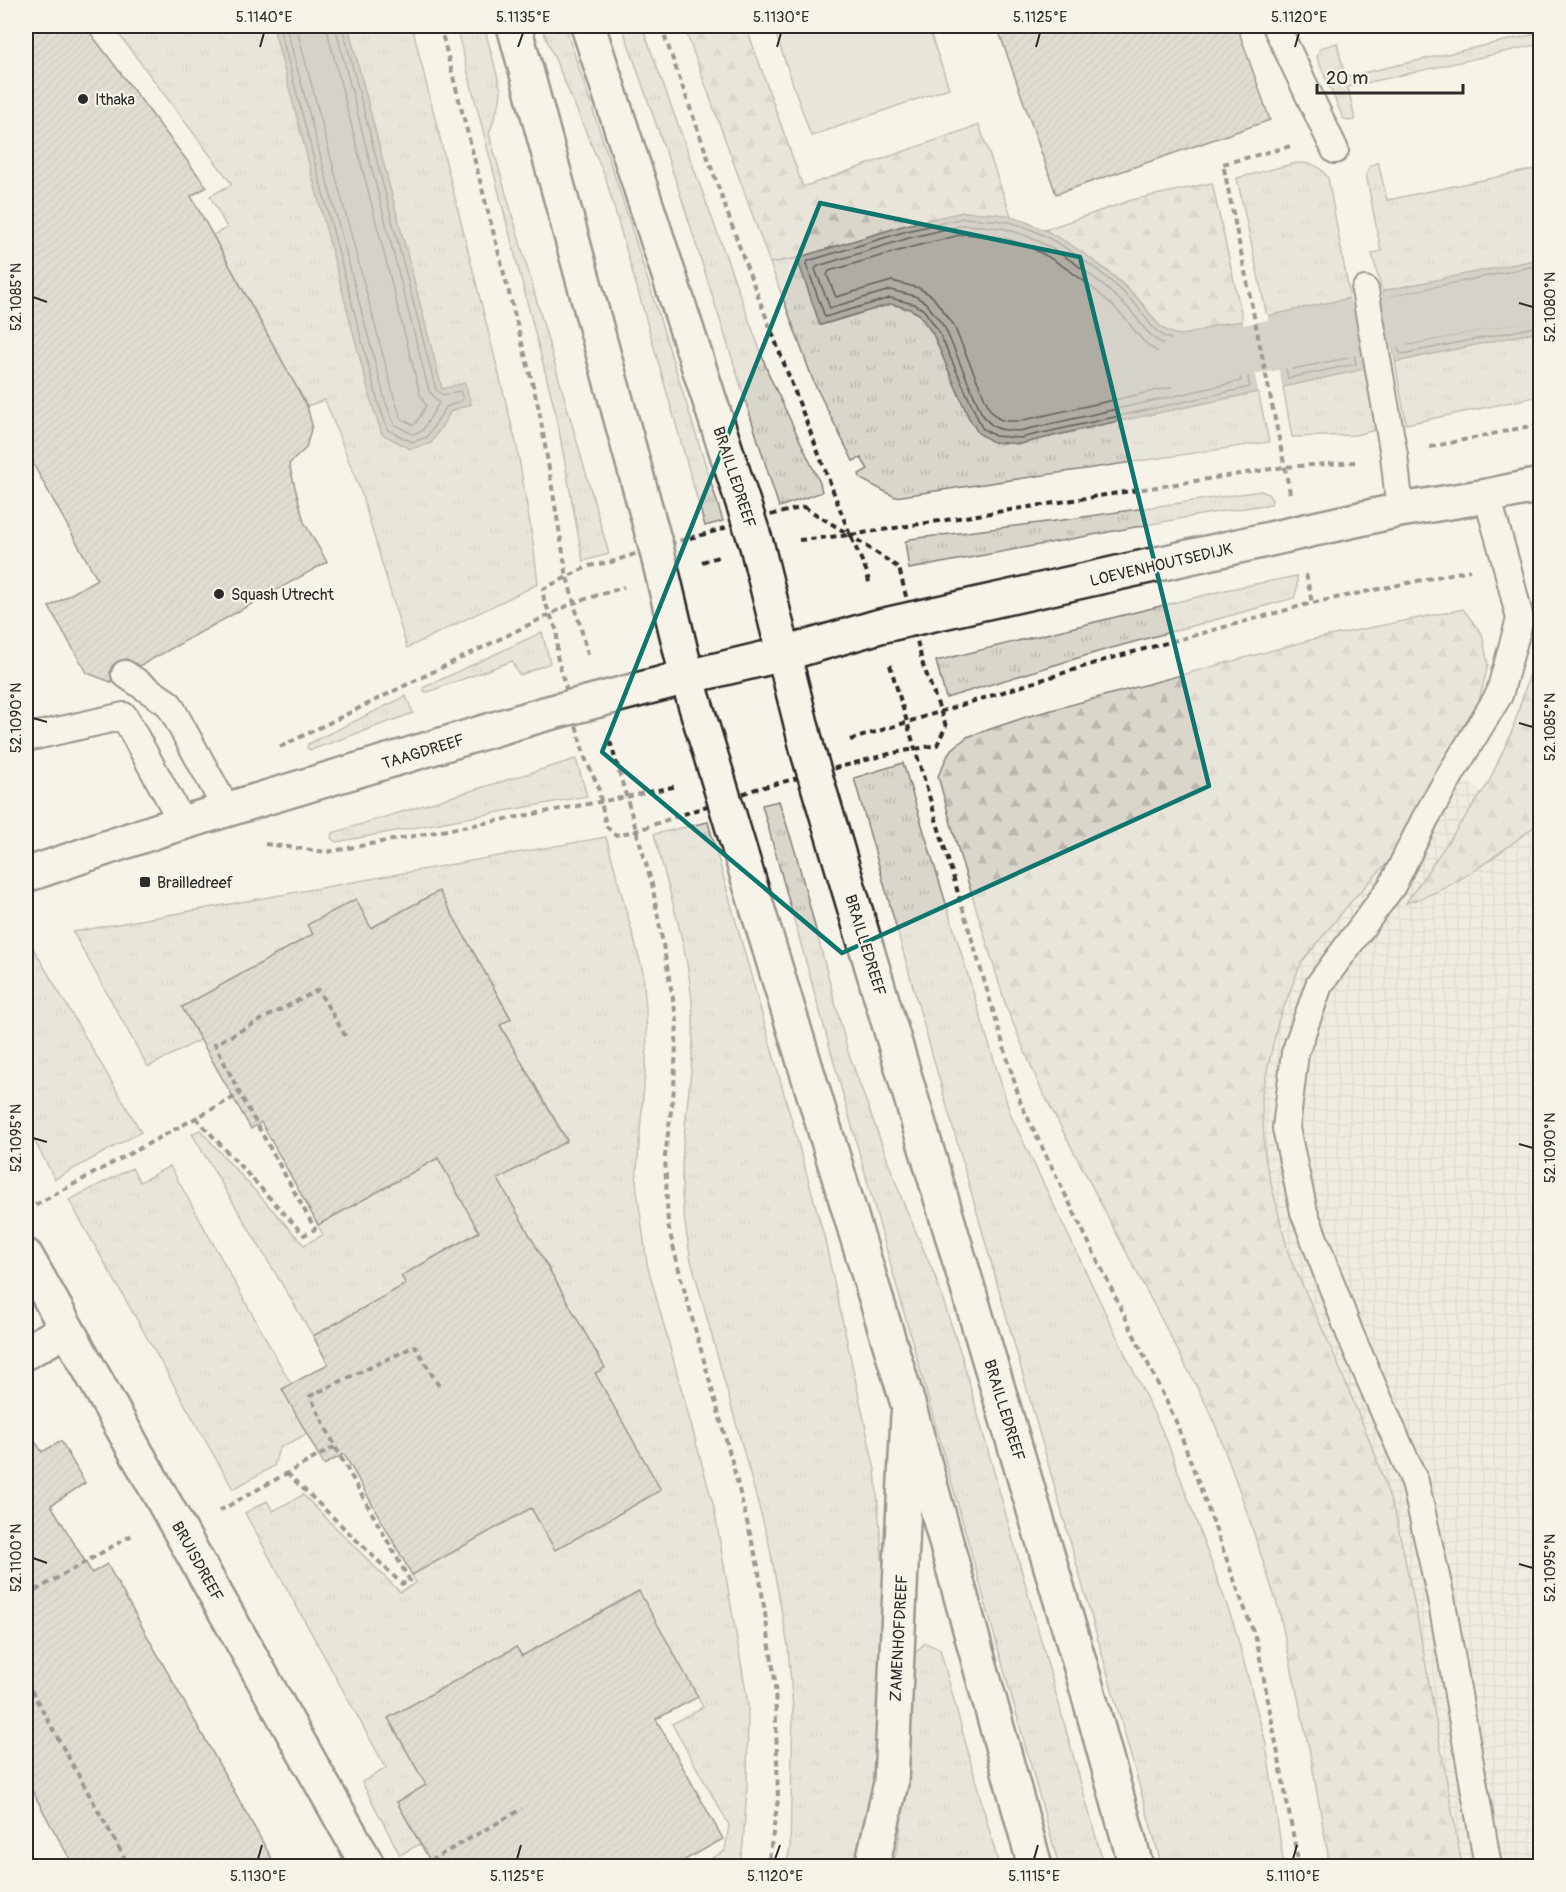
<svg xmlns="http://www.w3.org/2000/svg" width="1566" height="1892" font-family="Pangolin,sans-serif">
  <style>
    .industrial { fill: url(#industrial-grid) }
    .grass { fill: url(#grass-tufts); stroke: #82807c; stroke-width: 1.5 }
    .forest { fill: url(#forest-firs); stroke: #82807c; stroke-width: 1.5 }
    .pitch { fill: #dad6cc; stroke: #82807c; stroke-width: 1.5 }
    .water { fill: #afaca4; stroke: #7a7874; stroke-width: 1.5 }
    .pier { fill: #f7f3e8 }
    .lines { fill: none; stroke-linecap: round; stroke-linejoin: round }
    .shore { stroke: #605f5b; stroke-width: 1.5 }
    .canal { stroke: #afaca4; stroke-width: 51 }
    .building { fill: url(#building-hatch); stroke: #2b2b2b; stroke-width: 1.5 }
    .lane-casing { stroke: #2b2b2b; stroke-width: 30 }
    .street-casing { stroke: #2b2b2b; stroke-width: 38 }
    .secondary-casing { stroke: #2b2b2b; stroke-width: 38 }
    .primary-casing { stroke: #2b2b2b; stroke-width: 38 }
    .path { stroke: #2b2b2b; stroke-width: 4; stroke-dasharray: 6 4.5; stroke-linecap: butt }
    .lane { stroke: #f7f3e8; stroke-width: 26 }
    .street { stroke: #f7f3e8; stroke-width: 33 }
    .secondary { stroke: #f7f3e8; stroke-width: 33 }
    .primary { stroke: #f7f3e8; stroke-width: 33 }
    .marked { fill: none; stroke: #0f766e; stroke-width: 4.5; stroke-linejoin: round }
    .ticks { fill: none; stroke: #2b2b2b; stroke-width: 2 }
    .poi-dot { fill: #2b2b2b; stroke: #f7f3e8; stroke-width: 2 }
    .labels { text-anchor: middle; stroke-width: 4.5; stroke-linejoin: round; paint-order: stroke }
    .poi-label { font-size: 16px; fill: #2b2b2b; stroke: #f7f3e8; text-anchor: start }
    .street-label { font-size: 16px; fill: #2b2b2b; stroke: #f7f3e8 }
    .neatline { fill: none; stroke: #2b2b2b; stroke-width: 2 }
    .ticks-label { font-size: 15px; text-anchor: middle; fill: #2b2b2b }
  </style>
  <defs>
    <pattern id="industrial-grid" width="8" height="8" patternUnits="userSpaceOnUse" patternTransform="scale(1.5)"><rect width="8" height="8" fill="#e8e4da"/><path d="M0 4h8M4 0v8" fill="none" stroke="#c7c4bb"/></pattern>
    <pattern id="grass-tufts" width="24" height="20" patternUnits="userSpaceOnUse" patternTransform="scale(1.5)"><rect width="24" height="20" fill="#dad6cc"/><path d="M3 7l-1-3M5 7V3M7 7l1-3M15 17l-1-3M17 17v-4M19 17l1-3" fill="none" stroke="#bbb8af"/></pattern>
    <pattern id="forest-firs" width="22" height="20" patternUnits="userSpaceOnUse" patternTransform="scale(1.5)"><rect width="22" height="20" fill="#dad6cc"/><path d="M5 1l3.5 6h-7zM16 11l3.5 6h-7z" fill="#bbb8af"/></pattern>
    <pattern id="building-hatch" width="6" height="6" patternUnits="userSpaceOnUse" patternTransform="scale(1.5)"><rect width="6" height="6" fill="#c4c1b9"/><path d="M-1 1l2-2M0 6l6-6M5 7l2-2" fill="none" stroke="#a9a69f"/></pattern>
  </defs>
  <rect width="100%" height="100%" fill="#f7f3e8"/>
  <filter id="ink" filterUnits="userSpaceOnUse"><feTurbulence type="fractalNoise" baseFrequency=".0167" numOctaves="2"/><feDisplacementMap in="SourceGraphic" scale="12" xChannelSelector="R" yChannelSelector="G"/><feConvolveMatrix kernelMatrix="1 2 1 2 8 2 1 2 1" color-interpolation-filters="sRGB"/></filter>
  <g filter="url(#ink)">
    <!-- industrial -->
    <path class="industrial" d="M1540,734V1866H1416L1180,1010L1452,772L1483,793Z"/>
    <!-- grass -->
    <path class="grass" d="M123,26H273L372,404L382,434L431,443L451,411L471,403L442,389L348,26H412L517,447L533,542L538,584L407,648L361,492L325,400L307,406L213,235L227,228L210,196L232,184L118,33L129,31Z
      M456,26H484L501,90L500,101L489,134L609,554L583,561L556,414Z
      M541,26H565L623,201L723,521L705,526L606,179Z
      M622,26H642L769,375L820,483L822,492L779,507L679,190Z
      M1540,33V44L1348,87L1355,120L1349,121L1343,118L1317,58L1320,48L1337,43L1345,77Z
      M1378,162L1387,200L1540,168V259L1382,291L1372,254L1381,251L1366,174L1370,166Z
      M1297,163C1312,163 1320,165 1328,178L1350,298L1267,316L1237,178Z
      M797,258L821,325L891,304L910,309L919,314L933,334L969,418L1020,444L1100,425L1258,392L1269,442L895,497L861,479L859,474L868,469L861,458L853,461L814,383L770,263Z
      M1540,331V396L1406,424L1395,362Z
      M1364,369L1376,430L1355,435L1292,437L1283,387Z
      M1261,491L1268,494L1272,500L1271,504L1211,513L909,569L905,542L910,539L1063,520Z
      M1297,576V589L1294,598L1101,651L946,698L936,661L1230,589Z
      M542,632L550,663L521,675L518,673L512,661L428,692L424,691L423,688Z
      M406,696L413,713L311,750L307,748L308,744Z
      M576,759L587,796L336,842L331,838L332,833Z
      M903,763L1011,1116L1167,1441L1234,1625L1266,1744L1284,1866H1162L854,778Z
      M779,801L796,854L848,1052L903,1202L935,1276L961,1354L1104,1866H1059L762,805Z
      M708,822L824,1236L875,1470L884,1578L874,1792L859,1866H786L790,1849L793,1709L788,1646L769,1543L691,1260C687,1236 682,1212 682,1188C680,1131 695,1075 693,1018C691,956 670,895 654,834Z
      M606,837L643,972L646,1011L647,1048L636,1182L647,1264L714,1508L748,1703L747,1787L743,1845L739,1866H698L725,1851L729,1825L672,1724L703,1707L638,1591L522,1656L516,1647L388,1718L426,1785L397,1802L420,1844L400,1855L362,1782L386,1768L245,1513L267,1501L273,1511L303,1495L400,1592L416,1583L412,1575L531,1508L555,1550L660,1490L595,1373L604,1368L485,1228L402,1275L406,1284L313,1336L192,1134L200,1130L304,1245L323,1235L318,1225L438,1158L461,1200L567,1140L500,1025L511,1018L439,891L371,928L356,899L308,925L313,934L182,1007L200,1040L148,1067L73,932Z
      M33,948L141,1132L55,1179L26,1125V950Z
      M170,1166L291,1384L307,1434L279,1448L274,1466L233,1489L69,1200L132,1168L140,1182Z
      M925,1643L940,1649L999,1866H893L900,1835L915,1653Z"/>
    <!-- forest -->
    <path class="forest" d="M684,26H746L803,187L979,125L1011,216L963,212L906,225L797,258L770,263Z
      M1212,183L1243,321C1235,322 1228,323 1220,324C1208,327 1193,335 1180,335C1160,335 1152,314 1140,301C1113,271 1079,249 1044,230L1132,200Z
      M1463,609L1482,634L1488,665L1476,713L1436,796L1389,861L1354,898L1301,963L1278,1022L1262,1093V1104L1265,1159L1289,1256L1335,1357L1375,1454L1396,1517L1417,1616L1462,1866H1330L1310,1753L1279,1610L1243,1500L1212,1416L1040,1087L1007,1009L960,856L938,776L950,751L967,737L1026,717L1314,639Z
      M1540,626V822C1499,853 1457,889 1406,903L1488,784L1512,731L1531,670Z"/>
    <!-- pitch -->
    <path class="pitch" d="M773,26H928L949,88L811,136Z"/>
    <!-- water -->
    <path class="water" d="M273,26H348L442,389L465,383L471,404L451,411L431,443L410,449L382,434L372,404Z
      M963,212C979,213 998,212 1013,217C1061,233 1100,263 1136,297C1150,310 1155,329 1175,334C1189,337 1207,328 1220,324C1228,323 1235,322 1243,321L1258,392L1100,425L1020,444L993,442L978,433L969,418L933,334L919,314L910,309L891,304L820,325L797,258L906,225Z
      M1540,259V331L1395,362L1382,291Z
      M1350,298L1364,369L1283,387L1267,316Z"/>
    <!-- pier -->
    <path class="pier" d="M1381,288L1395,365L1392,362L1379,291Z
      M1349,295L1353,297L1367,368L1364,372Z
      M1267,313L1283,387H1280L1264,316Z
      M1242,318L1246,320L1261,392H1258Z"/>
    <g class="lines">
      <!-- shore -->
      <path class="shore" d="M279,26L378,402L388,430L412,442L427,437L446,407L461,401L463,398L460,391L443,395L436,390L342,26
        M286,26L385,400L394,424L412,434L422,431L439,403L429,391L335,26
        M296,26L394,397L401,418L413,425L416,423L426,406L420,394L326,26
        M963,218C978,219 994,219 1009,222C1049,231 1107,274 1135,304C1147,317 1152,333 1170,339C1192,346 1215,328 1238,328L1250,387L1020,438L995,436L982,428L939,332L924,310L914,304L890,298L825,317L806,264L808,261L907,231Z
        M963,225C977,226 995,226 1009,230C1054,243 1093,275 1127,307C1141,321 1148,340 1169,346C1191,353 1211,337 1232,337L1241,381L1019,431C999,430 992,430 981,412L945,328L926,303L915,296L890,290L830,308L815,269L818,266L909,238Z
        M964,234C977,236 992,235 1005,238C1044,248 1096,287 1123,316C1137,332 1144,348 1166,355C1187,361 1205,349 1225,347L1231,374L1019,421C1003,421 998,422 989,408L953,324L932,296L919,288L892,281L836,297L827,275L829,271L912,247Z
        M1540,265L1392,296L1389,299L1399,352L1402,354L1540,326
        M1540,273L1400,301L1398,304L1405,343L1408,345L1540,318
        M1540,282L1411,308L1409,311L1413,332L1415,334L1540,309
        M1345,307L1356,364L1288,378L1276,321Z
        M1339,315L1347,358L1293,369L1284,327Z
        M1331,326L1333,328L1336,351L1300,358L1295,333Z"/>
      <!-- canal -->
      <path class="canal" d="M1181,363L1540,293"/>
    </g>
    <!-- building -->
    <path class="building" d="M26,26H85L207,187L191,196L307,406L312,425L306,448L289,464L304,522L327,562L140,666L127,659L118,661L112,666L110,672L112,682H111L87,673L49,607L97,579L26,451Z
      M997,26H1237L1270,120L1056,194Z
      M439,891L511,1019L500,1025L567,1141L498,1179L605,1368L595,1373L661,1490L555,1550L531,1508L412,1575L344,1454L324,1465L282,1389L328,1364L313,1336L406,1284L401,1276L479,1232L438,1158L318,1225L261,1122L251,1129L182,1007L313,934L307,925L356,899L371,928Z
      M26,1428L42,1452L61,1441L85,1483L51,1505L92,1573L107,1564L276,1866H74L49,1822L26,1779Z
      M639,1591L698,1697L656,1719L723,1839L674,1866H433L397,1802L426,1785L388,1718L516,1647L522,1656Z"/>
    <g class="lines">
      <!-- lane casing -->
      <g class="lane-casing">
        <path id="lane" d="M1276,26L1335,150
          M1365,290L1394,455L1400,510
          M1487,496L1506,563L1520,619L1499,695L1452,772L1425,819L1392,886L1319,985L1295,1053L1286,1128L1304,1212L1350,1334L1415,1482L1442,1603L1488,1866
          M125,674L169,704L227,810
          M26,738L124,716L183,824"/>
      </g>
      <!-- street casing -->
      <g class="street-casing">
        <path id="street" d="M26,875L159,830L541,715L687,677
          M26,1256L368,1866
          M26,1352L66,1330"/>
      </g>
      <!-- secondary casing -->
      <g class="secondary-casing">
        <path id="secondary" d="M784,654L880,626L1400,510L1487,496L1540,485
          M872,1866L891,1783L908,1415"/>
      </g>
      <!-- primary casing -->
      <g class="primary-casing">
        <path id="primary" d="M514,26L656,547L687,677L909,1407L1035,1866
          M588,26L757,546L808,752L1082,1671L1136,1866
          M687,677L784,654"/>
      </g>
      <!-- path -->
      <path class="path" d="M440,26L539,409L567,577L589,658
        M661,26L746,265L850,535L866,570L870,586
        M1430,447L1540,424
        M1290,493L1223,164L1291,146
        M804,507L850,535L899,568L923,665L946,726L937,745L893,753L756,789L635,831L615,835L606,826L598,786L585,758L557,656V631L544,600L543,589L589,566L611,562L656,547L709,533L749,520Z
        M799,540L850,535L1284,467L1355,462
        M702,562L718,557
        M1306,574L1312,603
        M890,665L1021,1104L1175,1419L1257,1642L1299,1866
        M850,740L1108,659L1312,603L1470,570
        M610,741L652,884L677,1021L674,1089L665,1156L668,1225L681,1278L733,1465L758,1566L775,1681L778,1799L768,1866
        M280,747L573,603L624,587
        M265,844L327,852L626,797L677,786
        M196,1118L304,1235L315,1229L240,1094L215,1044L318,990L346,1037
        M26,1210L240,1094
        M287,1473L402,1584L410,1581L340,1456L310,1396L415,1346L439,1386
        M219,1511L336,1446
        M26,1596L134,1534
        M26,1681L129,1866
        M421,1866L522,1809"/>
      <!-- lane -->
      <use href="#lane" class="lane"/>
      <!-- street -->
      <use href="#street" class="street"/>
      <!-- secondary -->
      <use href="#secondary" class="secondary"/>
      <!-- primary -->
      <use href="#primary" class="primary"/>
    </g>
  </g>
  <!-- marked area -->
  <path d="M0 0H1566V1892H0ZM820,203L1080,257L1209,786L842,953L602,752Z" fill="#f7f3e8" fill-opacity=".55" fill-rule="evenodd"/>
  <path class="marked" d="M820,203L1080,257L1209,786L842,953L602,752Z"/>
  <!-- ticks -->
  <path class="ticks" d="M260,47L264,33M518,47L523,33M777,47L781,33M1036,47L1040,33M1295,47L1299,33M33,297L47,302M1519,303L1533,307M33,718L47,722M1519,723L1533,727M33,1138L47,1142M1519,1144L1533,1148M33,1558L47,1563M1519,1564L1533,1568M258,1859L262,1845M517,1859L521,1845M775,1859L780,1845M1034,1859L1038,1845M1293,1859L1297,1845"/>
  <!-- markers -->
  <g class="poi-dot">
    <circle cx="83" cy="99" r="6"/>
    <circle cx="219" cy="594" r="6"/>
    <rect x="139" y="876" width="12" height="12" rx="3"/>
  </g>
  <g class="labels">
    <!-- poi labels -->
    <g class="poi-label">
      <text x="95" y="105">Ithaka</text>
      <text x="231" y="600">Squash Utrecht</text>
      <text x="157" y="888">Brailledreef</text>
    </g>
    <!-- street labels -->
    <g class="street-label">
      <text transform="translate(735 477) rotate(72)" y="6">BRAILLEDREEF</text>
      <text transform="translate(1161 564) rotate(-13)" y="6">LOEVENHOUTSEDIJK</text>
      <text transform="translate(423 751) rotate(-17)" y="6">TAAGDREEF</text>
      <text transform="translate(866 945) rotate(73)" y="6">BRAILLEDREEF</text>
      <text transform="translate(1005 1410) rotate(73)" y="6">BRAILLEDREEF</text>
      <text transform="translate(198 1561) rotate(61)" y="6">BRUISDREEF</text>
      <text transform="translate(898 1638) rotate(-87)" y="6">ZAMENHOFDREEF</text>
    </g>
  </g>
  <!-- margin -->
  <rect width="1566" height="1892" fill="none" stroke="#f7f3e8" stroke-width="66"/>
  <!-- scale -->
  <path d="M1317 84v9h146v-9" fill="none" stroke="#2b2b2b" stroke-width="3"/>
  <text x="1326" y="84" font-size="18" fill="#2b2b2b" stroke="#f7f3e8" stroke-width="4.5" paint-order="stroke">20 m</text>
  <rect x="33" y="33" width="1500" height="1826" class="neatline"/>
  <g class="ticks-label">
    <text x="264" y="22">5.1140°E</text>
    <text x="523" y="22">5.1135°E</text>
    <text x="781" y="22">5.1130°E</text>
    <text x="1040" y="22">5.1125°E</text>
    <text x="1299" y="22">5.1120°E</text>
    <text transform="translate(16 297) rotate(-90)" y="5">52.1085°N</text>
    <text transform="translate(1550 307) rotate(-90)" y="5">52.1080°N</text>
    <text transform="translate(16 718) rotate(-90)" y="5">52.1090°N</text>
    <text transform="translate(1550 727) rotate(-90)" y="5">52.1085°N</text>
    <text transform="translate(16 1138) rotate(-90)" y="5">52.1095°N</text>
    <text transform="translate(1550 1148) rotate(-90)" y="5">52.1090°N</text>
    <text transform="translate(16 1558) rotate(-90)" y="5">52.1100°N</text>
    <text transform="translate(1550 1568) rotate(-90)" y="5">52.1095°N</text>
    <text x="258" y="1881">5.1130°E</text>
    <text x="517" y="1881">5.1125°E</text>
    <text x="775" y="1881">5.1120°E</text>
    <text x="1034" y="1881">5.1115°E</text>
    <text x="1293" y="1881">5.1110°E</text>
  </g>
</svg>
